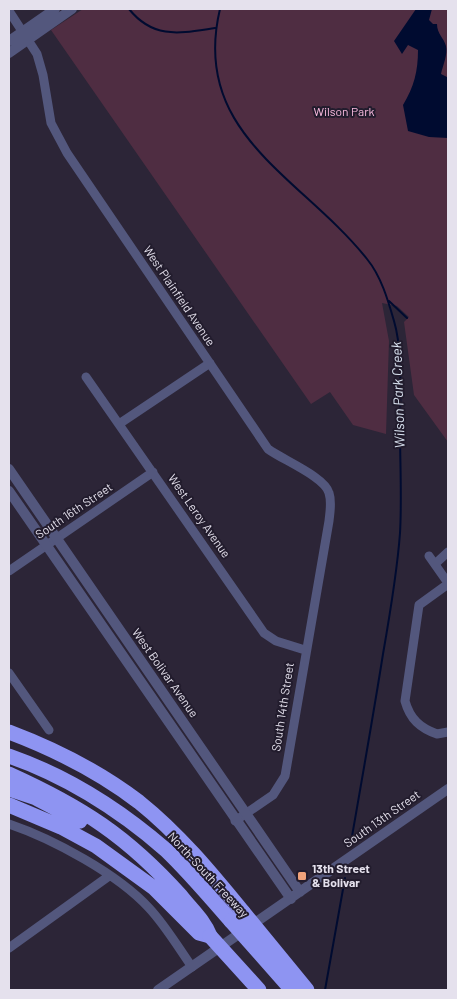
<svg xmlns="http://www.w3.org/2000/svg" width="457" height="999" font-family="Barlow,sans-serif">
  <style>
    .green { fill: #4f2d42 }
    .water { fill: #000b30 }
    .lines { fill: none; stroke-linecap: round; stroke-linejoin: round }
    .stream { stroke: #000b30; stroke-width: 2 }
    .minor { stroke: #53577d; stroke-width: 9 }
    .tertiary { stroke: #53577d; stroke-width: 10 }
    .motorway { stroke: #8e94f2; stroke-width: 15 }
    .motorway-bridge { stroke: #8e94f2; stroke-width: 15 }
    .poi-dot { fill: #f0a27a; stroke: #221c2d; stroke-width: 2 }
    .labels { text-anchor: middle; stroke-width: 4; stroke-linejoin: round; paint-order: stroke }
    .park-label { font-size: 12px; fill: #fcbce1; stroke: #221c2d }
    .street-label { font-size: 12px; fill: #e5e1ed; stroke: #221c2d }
    .poi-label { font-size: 12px; font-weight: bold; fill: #e5e1ed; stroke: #221c2d; text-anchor: start }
    .water-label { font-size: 14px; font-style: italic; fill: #dae3f1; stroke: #221c2d }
  </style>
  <rect width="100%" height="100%" fill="#2c2537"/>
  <!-- green -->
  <path class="green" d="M83,9H448V442L414,395L404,322L409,317L397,306L382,303L389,341L386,434L353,425L330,392L311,404L51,30Z"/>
  <!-- water -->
  <path class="water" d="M416,9H432L429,20L433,24H437C437,34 444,38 446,46C448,54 443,65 441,74L447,77L448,138L429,137L408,131L403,105C414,87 418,71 418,50L408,45L402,54L394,41Z"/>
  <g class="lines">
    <!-- stream -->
    <path class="stream" d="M129,9C154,40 181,33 215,28
      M220,9C190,134 302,177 367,259C381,276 388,300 394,321C403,351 400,396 400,429C400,463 402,499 400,533C397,574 390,614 383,654C373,717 362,779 351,842
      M389,301L407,318
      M325,990L345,878"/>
    <!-- minor -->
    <path class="minor" d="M9,11L37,54L43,75L51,123L67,153L268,449C283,460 325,477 329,493C332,502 330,511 329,521L285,776L273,795L235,821
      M86,377L264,633L276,641L305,650
      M119,424L210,363
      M429,556L448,583
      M435,564L448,552
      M9,571L153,472
      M448,584L419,605L405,701C410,719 420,728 437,734L448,732
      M9,673L49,730
      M9,824C53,839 118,874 149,908C165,925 178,947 192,967
      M9,948L109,876"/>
    <!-- tertiary -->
    <path class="tertiary" d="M9,41L55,9
      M9,53L72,9
      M9,469L300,892
      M9,491L291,899
      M158,990L448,789"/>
    <!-- motorway -->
    <path class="motorway" d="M9,732C54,749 101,773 139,802C179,834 211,873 243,912
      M9,756C66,776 120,810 166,850C189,872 210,897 231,921
      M9,774C82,807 127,836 181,896C191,909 204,920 210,936
      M9,789L36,798L80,821
      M9,805L61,827L96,846L154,888L199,933L210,936"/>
    <!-- motorway-bridge -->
    <path class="motorway-bridge" d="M243,912L307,990
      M231,921L292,990
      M210,936L259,990"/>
  </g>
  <!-- markers -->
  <rect class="poi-dot" x="297" y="871" width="10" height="10" rx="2.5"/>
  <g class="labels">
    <!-- park labels -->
    <g class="park-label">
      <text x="344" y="116">Wilson Park</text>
    </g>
    <!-- street labels -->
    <g class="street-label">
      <text transform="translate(179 296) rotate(56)" y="4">West Plainfield Avenue</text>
      <text transform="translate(74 511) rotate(-34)" y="4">South 16th Street</text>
      <text transform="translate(199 516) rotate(55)" y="4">West Leroy Avenue</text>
      <text transform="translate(165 673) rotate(55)" y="4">West Bolivar Avenue</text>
      <text transform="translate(283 707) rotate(-81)" y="4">South 14th Street</text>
      <text transform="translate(382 819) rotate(-35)" y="4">South 13th Street</text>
      <text transform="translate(208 875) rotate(47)" y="4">North-South Freeway</text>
    </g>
    <!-- poi labels -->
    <g class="poi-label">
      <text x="312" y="873">13th Street<tspan x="312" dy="14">&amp; Bolivar</tspan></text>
    </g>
    <!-- water labels -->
    <g class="water-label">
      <text transform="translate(398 395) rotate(-92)" y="5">Wilson Park Creek</text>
    </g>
  </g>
  <!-- border -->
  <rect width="457" height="999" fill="none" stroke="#e5e1ed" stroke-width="20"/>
</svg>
